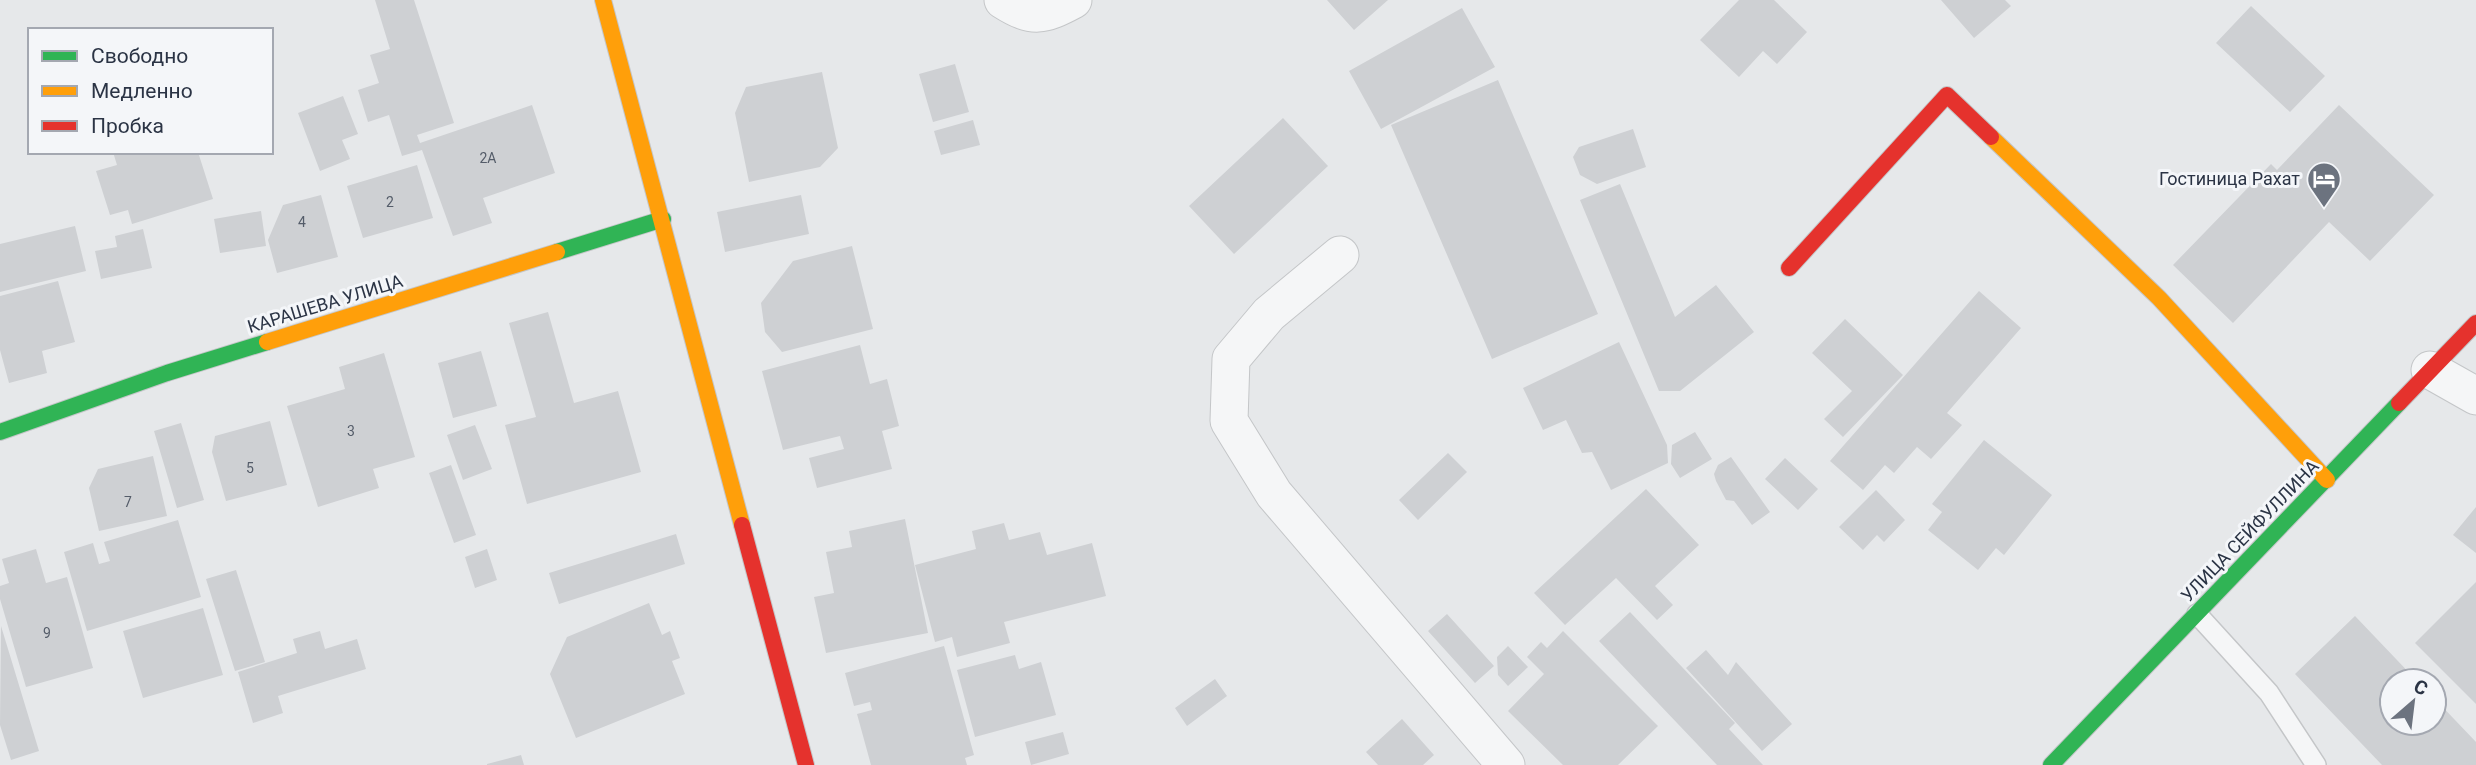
<svg xmlns="http://www.w3.org/2000/svg" width="2476" height="765" font-family="Roboto,sans-serif">
  <style>
    .building { fill: #ced0d3 }
    .lines { fill: none; stroke-linecap: round; stroke-linejoin: round }
    .lane-casing { stroke: #c4c6c8; stroke-width: 22 }
    .street-casing { stroke: #c4c6c8; stroke-width: 39 }
    .fast-casing { stroke: #c4c6c8; stroke-width: 18 }
    .slow-casing { stroke: #c4c6c8; stroke-width: 18 }
    .jam-casing { stroke: #c4c6c8; stroke-width: 18 }
    .lane { stroke: #f5f6f7; stroke-width: 19 }
    .street { stroke: #f5f6f7; stroke-width: 37 }
    .fast { stroke: #30b455; stroke-width: 16 }
    .slow { stroke: #ff9f0a; stroke-width: 16 }
    .jam { stroke: #e5322d; stroke-width: 16 }
    .labels { text-anchor: middle; stroke-width: 6; stroke-linejoin: round; paint-order: stroke }
    .number-label { font-size: 14px; fill: #545c69 }
    .poi-label { font-size: 18px; fill: #2b3445; stroke: #f4f6f9; text-anchor: end }
    .street-label { font-size: 18px; fill: #2b3445; stroke: #f4f6f9 }
  </style>
  <rect width="100%" height="100%" fill="#e6e8ea"/>
  <!-- building -->
  <path class="building" d="M375,0H414L454,123L417,135L420,143L532,105L555,173L483,198L492,223L453,236L422,150L402,156L389,115L368,122L358,90L379,83L370,55L390,49Z
    M1327,0H1388L1354,30Z
    M1739,0H1774L1807,32L1777,64L1763,51L1739,77L1700,40Z
    M1941,0H2005L2011,6L1974,38Z
    M2251,6L2325,76L2290,112L2216,43Z
    M1462,8L1495,67L1381,129L1349,71Z
    M955,64L969,112L933,122L919,74Z
    M822,72L838,148L820,167L749,182L735,113L746,87Z
    M1498,80L1598,314L1492,359L1391,125Z
    M343,96L358,134L342,140L350,159L320,171L298,113Z
    M2339,105L2434,195L2370,261L2329,222L2233,323L2173,265L2271,164L2277,170Z
    M1283,118L1328,166L1234,254L1189,206Z
    M973,120L980,145L941,155L934,131Z
    M1633,129L1646,167L1597,184L1580,175L1573,157L1579,147Z
    M113,152H198L213,199L132,224L128,210L110,215L96,171L117,165Z
    M417,165L433,218L363,238L347,186Z
    M1620,184L1675,317L1716,285L1754,332L1680,391H1659L1580,200Z
    M321,195L338,257L277,273L268,240L283,205Z
    M801,195L809,234L725,252L717,212Z
    M261,211L266,246L220,253L214,219Z
    M75,226L86,271L0,292V244Z
    M143,229L152,268L101,279L95,251L117,247L115,236Z
    M852,246L873,329L782,352L765,332L761,303L793,261Z
    M58,281L75,342L42,351L47,373L9,383L0,350V296Z
    M1979,291L2021,328L1947,413L1962,425L1931,459L1917,447L1894,473L1885,465L1863,490L1830,461Z
    M548,312L574,403L618,391L641,472L527,504L505,425L536,417L509,323Z
    M1845,319L1903,375L1843,437L1824,419L1852,391L1812,353Z
    M1619,342L1667,445L1668,463L1611,490L1592,452L1582,453L1566,420L1543,430L1523,388Z
    M860,345L870,384L887,379L899,426L882,431L892,469L817,488L809,458L844,449L840,436L783,450L762,371Z
    M481,351L497,406L453,418L438,363Z
    M384,353L415,457L373,469L379,488L318,507L287,406L345,389L339,367Z
    M270,421L287,485L226,501L212,452L215,436Z
    M181,423L204,500L177,508L154,431Z
    M475,425L492,469L463,480L447,435Z
    M1695,432L1712,459L1680,478L1671,464L1672,445Z
    M1984,440L2052,495L2004,555L1996,548L1978,570L1928,530L1942,512L1932,504Z
    M1448,453L1467,472L1418,520L1399,500Z
    M153,456L167,516L99,531L89,488L98,469Z
    M1731,457L1770,512L1752,525L1734,501L1726,500L1716,481L1714,474L1718,465Z
    M1785,458L1818,489L1798,510L1765,479Z
    M451,465L476,535L454,543L429,473Z
    M1646,489L1699,545L1655,586L1673,605L1657,620L1616,578L1565,625L1534,593Z
    M1876,490L1905,520L1884,542L1877,535L1863,550L1839,527Z
    M2476,507V553L2453,535Z
    M905,519L928,633L826,653L814,597L834,593L826,552L852,547L849,531Z
    M178,520L201,597L87,631L64,552L93,543L99,564L110,561L104,542Z
    M1004,523L1009,540L1040,532L1047,555L1092,543L1106,596L1004,622L1010,643L957,657L952,637L935,642L915,565L976,549L972,531Z
    M676,534L685,564L559,604L549,573Z
    M36,549L46,583L67,577L93,668L26,687L0,599V586L9,583L2,559Z
    M487,549L497,580L475,588L465,557Z
    M236,570L265,662L235,671L206,579Z
    M2476,582V704L2415,643Z
    M649,603L662,635L670,631L680,658L672,661L685,694L576,738L550,674L567,637Z
    M203,608L223,675L143,698L123,631Z
    M1630,612L1735,723L1729,729L1763,765H1717L1599,641Z
    M1447,614L1494,666L1475,683L1428,631Z
    M2355,616L2417,681H2392V723H2434V698L2476,742V765H2382L2295,674Z
    M1,626L39,751L11,760L0,725Z
    M320,631L325,649L357,639L366,669L278,696L283,713L253,723L238,672L297,653L293,639Z
    M1563,631L1658,726L1618,765H1563L1508,711L1544,674L1527,657L1541,642L1547,648Z
    M944,646L974,755L965,758L967,765H871L857,714L872,710L870,702L854,706L845,673Z
    M1508,646L1528,667L1508,686L1498,675L1497,657Z
    M1706,650L1728,675L1736,662L1792,724L1762,751L1686,668Z
    M1015,655L1019,669L1041,662L1056,715L975,737L957,670Z
    M1215,679L1227,696L1187,726L1175,708Z
    M1402,719L1434,755L1423,765H1378L1366,752Z
    M1063,732L1069,754L1031,765L1025,742Z
    M521,755L524,765H487V764Z"/>
  <g class="lines">
    <!-- lane casing -->
    <g class="lane-casing">
      <path id="lane" d="M2197,614L2269,693L2316,765"/>
    </g>
    <!-- street casing -->
    <g class="street-casing">
      <path id="street" d="M1003,0C1033,19 1043,16 1073,0
        M1340,255L1269,314L1231,359L1229,421L1274,494L1506,765
        M2430,370L2476,396"/>
    </g>
    <!-- fast casing -->
    <g class="fast-casing">
      <path id="fast" d="M557,252L663,219
        M0,432L167,373L267,342
        M2051,765L2399,403"/>
    </g>
    <!-- slow casing -->
    <g class="slow-casing">
      <path id="slow" d="M603,0L742,525
        M1991,137L2159,298L2327,480
        M267,342L557,252"/>
    </g>
    <!-- jam casing -->
    <g class="jam-casing">
      <path id="jam" d="M1789,268L1947,95L1991,137
        M2399,403L2476,323
        M742,525L806,765"/>
    </g>
    <!-- lane -->
    <use href="#lane" class="lane"/>
    <!-- street -->
    <use href="#street" class="street"/>
    <!-- fast -->
    <use href="#fast" class="fast"/>
    <!-- slow -->
    <use href="#slow" class="slow"/>
    <!-- jam -->
    <use href="#jam" class="jam"/>
  </g>
  <!-- icons -->
  <defs>
    <g id="hotel-pin" transform="scale(1.75)"><path d="M0 17L-7.5 6A9.5 9.5 0 1 1 7.5 6Z" fill="#6c737f" stroke="#f4f6f9"/><path d="M-6-4.5h1.5V1H6V5H4.5V3h-9V5H-6ZM-4 0a1.8 1.8 0 1 1 3.6 0ZM.5 0V-2.5h3Q6-2.5 6 0Z" fill="#fff"/></g>
  </defs>
  <g fill-rule="evenodd">
    <use href="#hotel-pin" x="2324" y="179"/>
  </g>
  <g class="labels">
    <!-- number labels -->
    <g class="number-label">
      <text x="488" y="163">2А</text>
      <text x="390" y="207">2</text>
      <text x="302" y="227">4</text>
      <text x="351" y="436">3</text>
      <text x="250" y="473">5</text>
      <text x="128" y="507">7</text>
      <text x="47" y="638">9</text>
    </g>
    <!-- poi labels -->
    <g class="poi-label">
      <text x="2300" y="185">Гостиница Рахат</text>
    </g>
    <!-- street labels -->
    <g class="street-label">
      <text transform="translate(325 304) rotate(-17)" y="6">КАРАШЕВА УЛИЦА</text>
      <text transform="translate(2250 531) rotate(-46)" y="6">УЛИЦА СЕЙФУЛЛИНА</text>
    </g>
  </g>
  <!-- legend -->
  <rect x="28" y="28" width="245" height="126" fill="#f4f6f9" stroke="#a4a8b1" stroke-width="2"/>
  <rect x="42" y="51" width="35" height="10" fill="#30b455" stroke="#a4a8b1" stroke-width="2"/>
  <text x="91" y="63" font-size="21" fill="#2b3445">Свободно</text>
  <rect x="42" y="86" width="35" height="10" fill="#ff9f0a" stroke="#a4a8b1" stroke-width="2"/>
  <text x="91" y="98" font-size="21" fill="#2b3445">Медленно</text>
  <rect x="42" y="121" width="35" height="10" fill="#e5322d" stroke="#a4a8b1" stroke-width="2"/>
  <text x="91" y="133" font-size="21" fill="#2b3445">Пробка</text>
  <!-- north arrow -->
  <g transform="translate(2413 702) rotate(28)"><circle r="33" fill="#f4f6f9" stroke="#a4a8b1" stroke-width="2"/>
  <path d="M0-5L12 26L0 18L-12 26Z" fill="#6c737f"/>
  <text y="-10" font-size="19" font-weight="bold" text-anchor="middle" fill="#2b3445">С</text>
  </g>
</svg>
